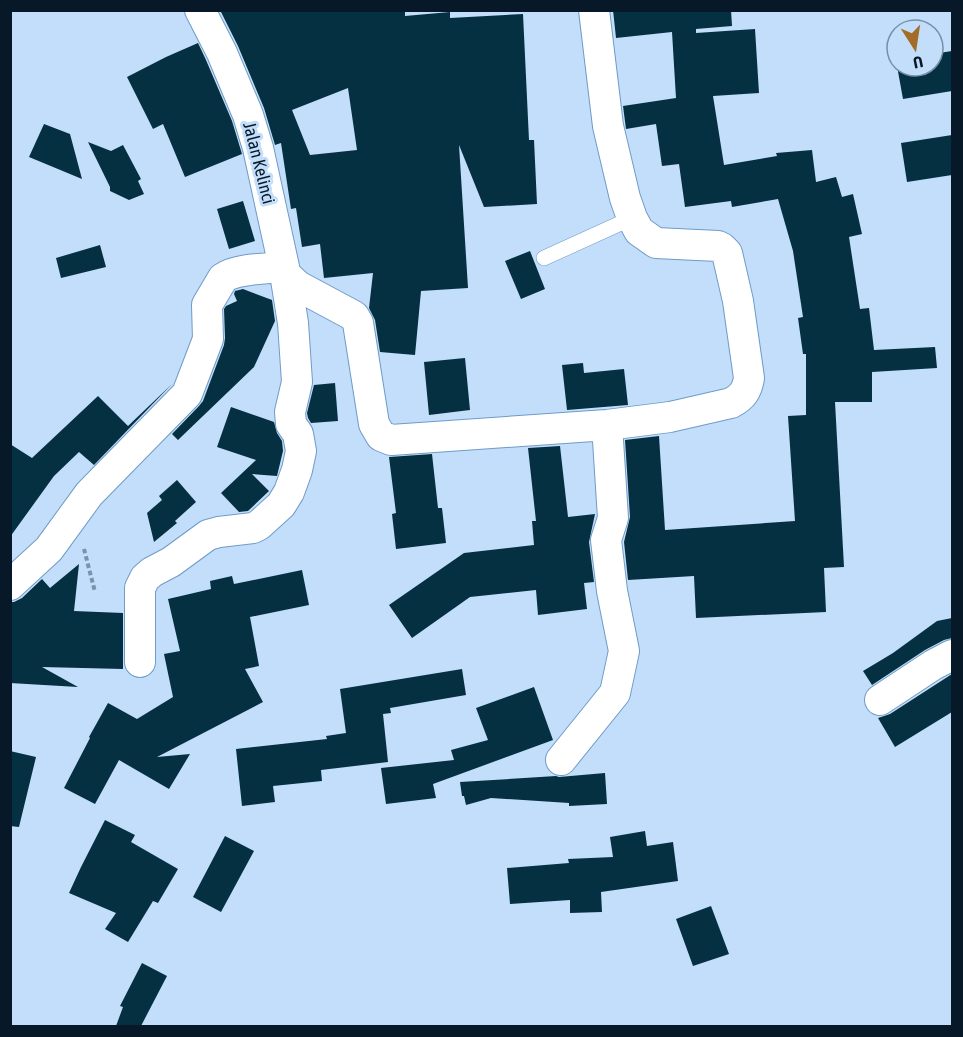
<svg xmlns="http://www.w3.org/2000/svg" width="963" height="1037" font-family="'Asap Condensed',sans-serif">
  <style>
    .building { fill: #053041; fill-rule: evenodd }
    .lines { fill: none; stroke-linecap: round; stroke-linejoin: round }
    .service-casing { stroke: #6f9bc8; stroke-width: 16 }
    .minor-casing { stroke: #6f9bc8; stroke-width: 32 }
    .path { stroke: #7a92aa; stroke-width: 4; stroke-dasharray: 4.5 3; stroke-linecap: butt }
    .service { stroke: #fff; stroke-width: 15 }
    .minor { stroke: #fff; stroke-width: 30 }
    .labels { text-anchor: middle; stroke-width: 6; stroke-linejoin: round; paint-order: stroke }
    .street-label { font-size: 18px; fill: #071929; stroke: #c2defa }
  </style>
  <rect width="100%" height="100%" fill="#c2defa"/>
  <!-- building -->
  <path class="building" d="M220,10H405V16L450,12V18L523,14L529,140H534L537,204L484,207L459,145L468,288L421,291L415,355L380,352L375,320L369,308L373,273L324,278L320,244L302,247L296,208L291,209L281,143L275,145L264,108L238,46ZM348,88L357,150L310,155L292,110Z
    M613,10H731L732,26L696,29V33L755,29L759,93L713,96L724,165L777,156L776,153L812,150L816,182L836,177L842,197L853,194L862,234L849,237L860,309L869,308L874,350L935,347L937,368L872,372V402H835L844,567L824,568L826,612L696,618L694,576L628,580L624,542L630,517L625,440L659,436L665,530L795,521L788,416L806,415V354H803L798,318L803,317L793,251L778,199L732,207L731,201L685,207L679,164L662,166L656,124L626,129L623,106L676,98L672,32L616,38Z
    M198,43L206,60L232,121L242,154L185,177L163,124L153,129L127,77L166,57Z
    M952,51V91L903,99L897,66H933V54Z
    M44,124L70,134L82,179L29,157Z
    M952,135V175L907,182L901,143Z
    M88,142L111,151L123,145L141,179L138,181L144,194L129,200L110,191V187Z
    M243,201L255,241L229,249L217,209Z
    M100,245L106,267L61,278L56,258Z
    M530,251L545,289L521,299L505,261Z
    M243,289L272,300L275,321L254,367L178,440L172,434L199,406L203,401L224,345L225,338L224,309L226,306L237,301L234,294L235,291Z
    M465,358L470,410L429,415L424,362Z
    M583,363L584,373L624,369L628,405L567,410L562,365Z
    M335,383L338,421L311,423L308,418L307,413L314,385Z
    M172,384L94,465L79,452L54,476L10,537V444L32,458L98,396L128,426Z
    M231,407L274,422L277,433L282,441L283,451L277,476L252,474L269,491L248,511L239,512L221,493L256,460L217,447Z
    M560,446L568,517L595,514L589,542L594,582L584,583L587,609L538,615L536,590L470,597L412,638L389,605L464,553L534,545L532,521H536L528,448Z
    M432,454L438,508H442L446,543L396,549L392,514L396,513L389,457Z
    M177,480L196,502L175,521L177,523L154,542L147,513L162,500L159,496Z
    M79,564L74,611L123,613V669L42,667L78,687L10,683V602H14L22,598L42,579L50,588Z
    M302,570L309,605L250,617L259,666L245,669L263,702L157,757L190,754L169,789L119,760L95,804L64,788L90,738L89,737L108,703L137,719L173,697L164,654L180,651L168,599L211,589L210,581L232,576L234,584Z
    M952,618V638L944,640L925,650L872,685L863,671L893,653L937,621Z
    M462,669L466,695L390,708L391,713L383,714L388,762L321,770L322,781L273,786L275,802L242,806L236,749L327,739L326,736L346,733L340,689Z
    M952,674V712L895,747L878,718L890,714Z
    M534,687L553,740L433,784L436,798L386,804L381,768L454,760L451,750L488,740L476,708Z
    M10,751L36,757L19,827L10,826Z
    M605,773L607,804L569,806V803L491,798L466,805L464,796H462L460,782L556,776L559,777Z
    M105,820L135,835L131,842L178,869L158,903L153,901L128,942L105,929L116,913L69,893L81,867Z
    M645,831L647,846L673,842L678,881L601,892L602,912L570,913V900L510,904L507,868L569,863L568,859L613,857L610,837Z
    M225,836L254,851L221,912L193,897Z
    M711,906L729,954L693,966L676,919Z
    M142,963L167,976L141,1026H116L123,1007L120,1006Z"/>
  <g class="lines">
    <!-- service casing -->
    <g class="service-casing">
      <path id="service" d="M544,258L632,218"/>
    </g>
    <!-- minor casing -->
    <g class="minor-casing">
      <path id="minor" d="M285,274L298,286L354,316L358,323L374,424L381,436L391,440L607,425L670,417L731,403C743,397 747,390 749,378L738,301L727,253L722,248L718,246L656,243L639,231L632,218L625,198L608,126L594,10
        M10,585L49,549L89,494L187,394L208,339L207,305L223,278C238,268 266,269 284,267
        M140,662V588L145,578L152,572L171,562L208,535L219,532L253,528L259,525L281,505L289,492L297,470L301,451L298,434L291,424L290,412L297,382L293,323L284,267L258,148L248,115L222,53L200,10
        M880,700L933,665L952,655
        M561,760L615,693L624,651L612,591L606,540L613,518L607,425"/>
    </g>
    <!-- path -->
    <path class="path" d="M84,549L95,592"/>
    <!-- service -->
    <use href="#service" class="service"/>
    <!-- minor -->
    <use href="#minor" class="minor"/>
  </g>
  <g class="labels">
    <!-- street labels -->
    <g class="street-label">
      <text transform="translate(259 163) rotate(76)" y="6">Jalan Kelinci</text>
    </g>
  </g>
  <!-- border -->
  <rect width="963" height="1037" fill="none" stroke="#071929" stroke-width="24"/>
  <!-- north arrow -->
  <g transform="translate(915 48) rotate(168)"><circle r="28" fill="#c2defa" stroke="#778fa6" stroke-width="1.5"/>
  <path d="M0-4.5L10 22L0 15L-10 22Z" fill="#a36d27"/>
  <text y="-9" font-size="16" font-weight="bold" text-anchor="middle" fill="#071929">U</text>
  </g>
</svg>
